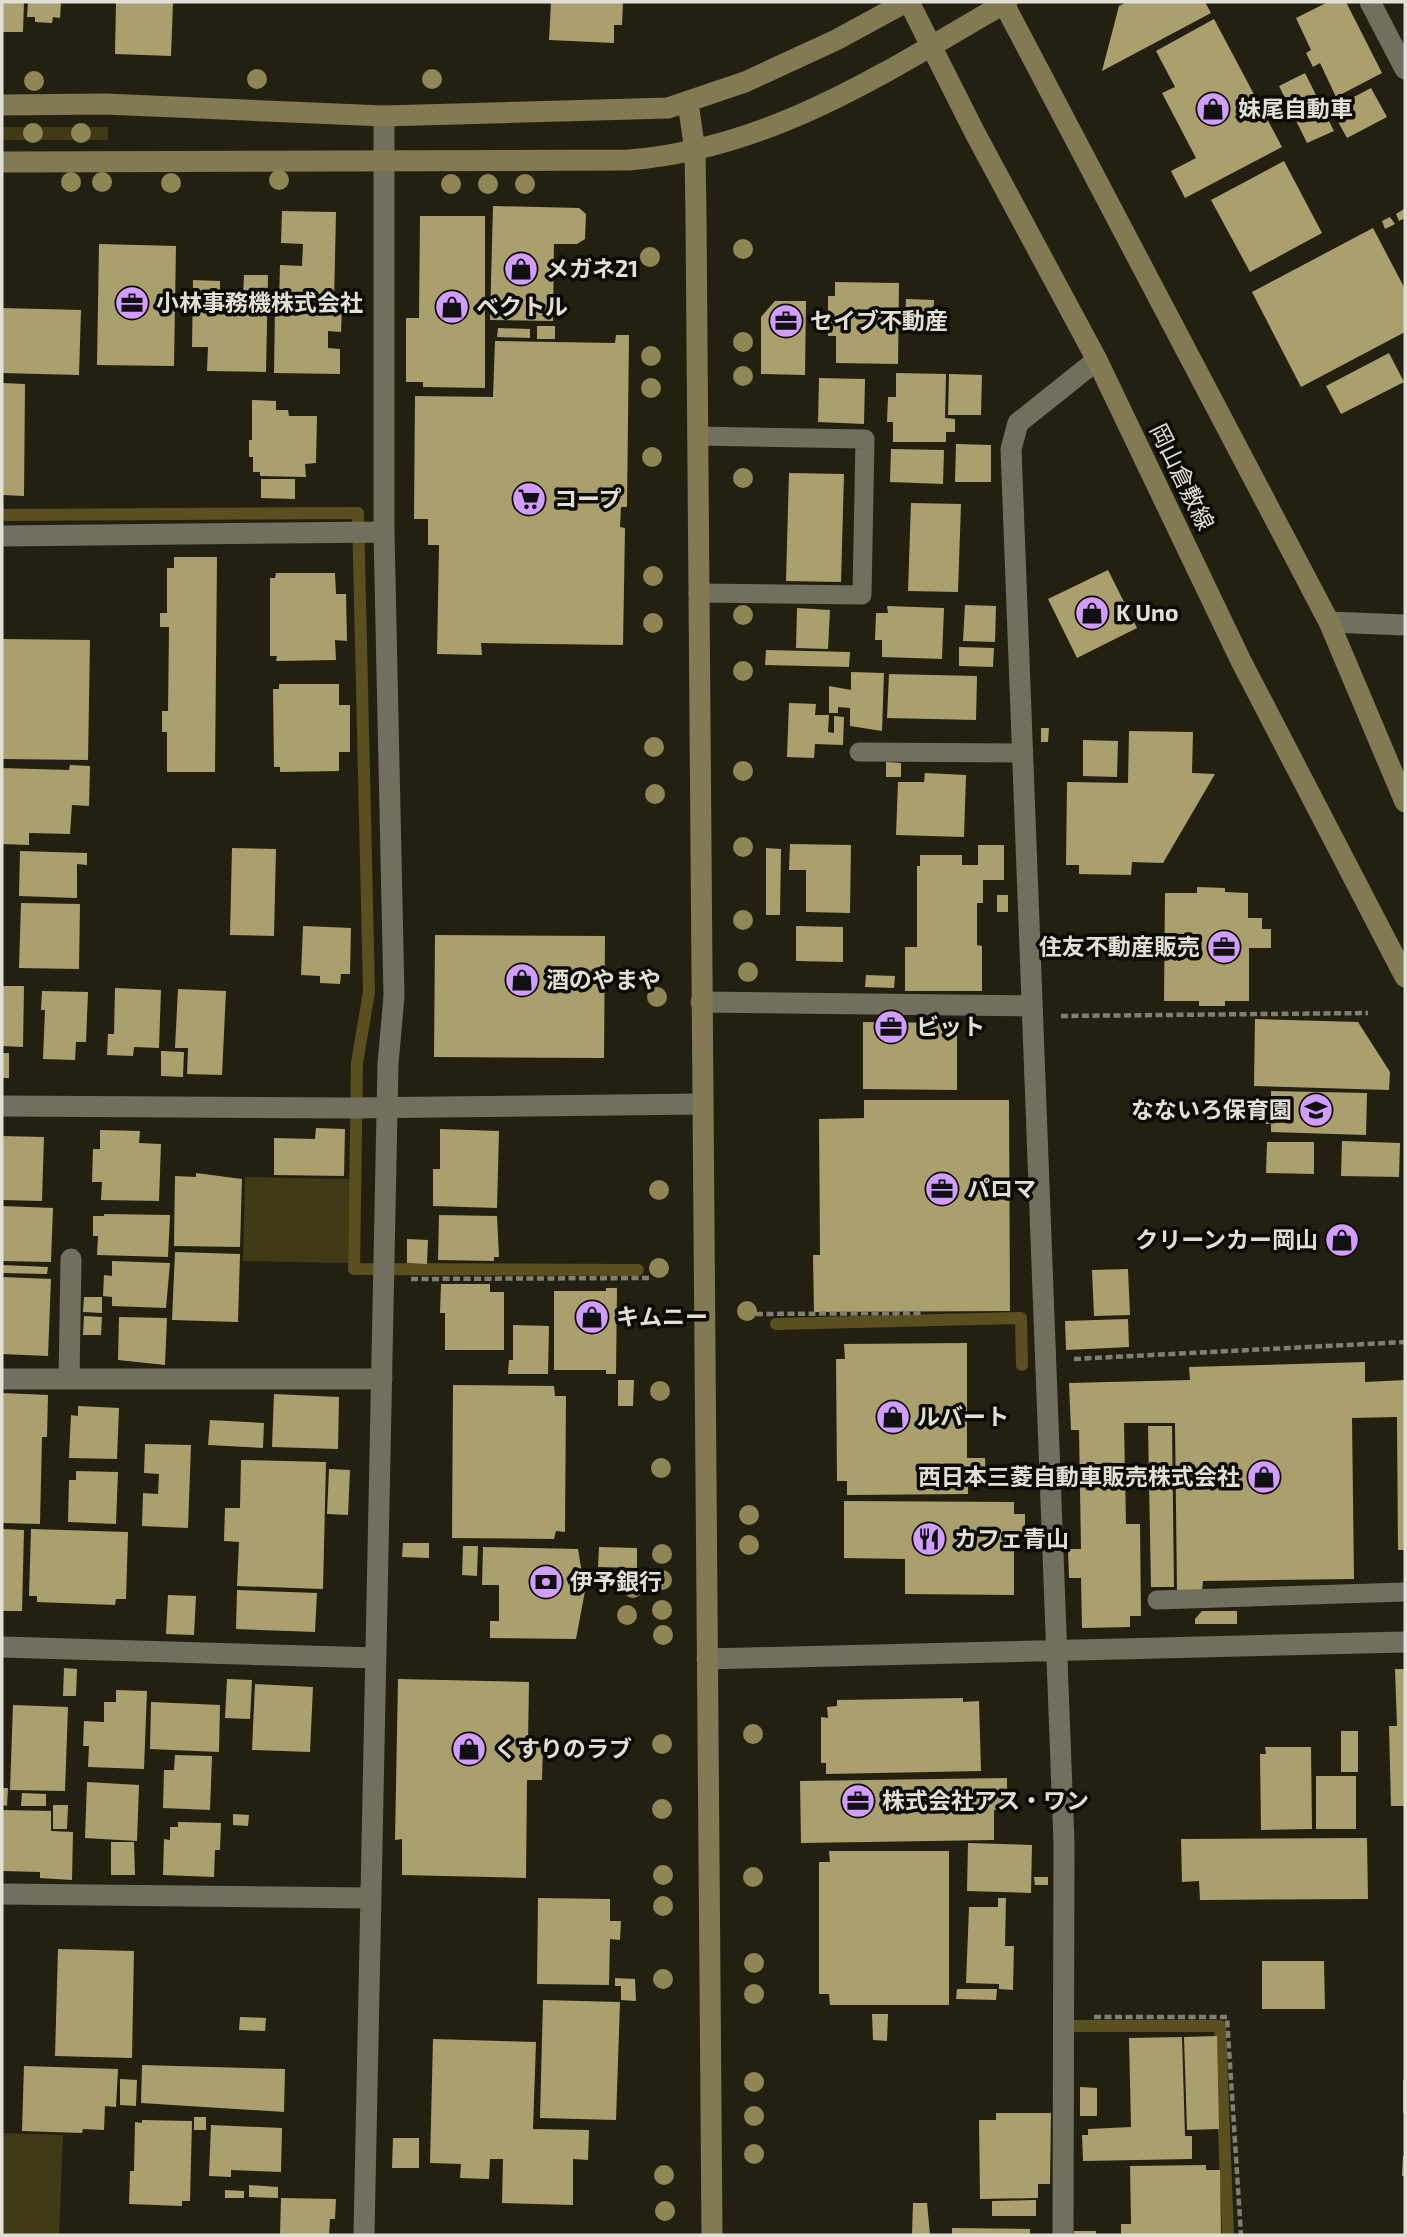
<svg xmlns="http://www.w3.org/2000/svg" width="1407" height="2237" font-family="'Exo 2','Noto Sans JP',sans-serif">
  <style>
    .green { fill: #403a17 }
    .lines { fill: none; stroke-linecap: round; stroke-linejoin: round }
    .stream { stroke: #594f1f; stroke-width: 12 }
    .building { fill: #a9a06e }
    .path { stroke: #807e72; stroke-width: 4.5; stroke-dasharray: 7 3.5; stroke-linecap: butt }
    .lane { stroke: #726f5f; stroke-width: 19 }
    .street { stroke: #726f5f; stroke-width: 21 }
    .secondary { stroke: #817a52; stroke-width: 21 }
    .tree { fill: #8f8655 }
    .labels { text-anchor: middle; stroke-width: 7; stroke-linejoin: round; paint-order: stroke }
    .poi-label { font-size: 23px; font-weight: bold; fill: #e1dfd6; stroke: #0b0a05; text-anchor: start }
    .street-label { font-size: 23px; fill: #e1dfd6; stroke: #0b0a05 }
  </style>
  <rect width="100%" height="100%" fill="#232012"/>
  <!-- green -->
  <path class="green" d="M2,127H108V140H2Z
    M245,1177L349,1179L348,1263L243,1261Z
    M2,2133L63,2135L59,2235H2Z"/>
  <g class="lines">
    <!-- stream -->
    <path class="stream" d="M2,515L358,513L369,992L357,1063L354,1269L638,1270
      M776,1324L1021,1318L1022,1365
      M1075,2026H1220L1228,2235"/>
  </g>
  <!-- building -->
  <path class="building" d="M2,2H24L23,32H2Z
    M28,2H61L60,18L53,17L52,23L35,22V17H27Z
    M116,2H173L171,56L115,54Z
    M551,2H623L622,25H614V43L549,40Z
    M1127,2H1205L1211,13L1102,71L1119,6Z
    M1328,2H1346L1382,73L1336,97L1320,63L1313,67L1306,53L1311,50L1296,18Z
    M1214,19L1282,147L1185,198L1171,171L1196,158L1162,93L1175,87L1156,51Z
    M1305,73L1334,131L1307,143L1279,86Z
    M1371,88L1387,117L1347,138L1331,109Z
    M1284,161L1322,233L1250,272L1211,200Z
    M493,206L579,208L586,214L585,239L577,244H554L553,321L490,320Z
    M1404,209L1405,218L1399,221L1396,214Z
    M282,211L336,212L334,303L279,302L280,265L302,266L303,244L281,243Z
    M420,216H485V388L423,387V382H406V318H419Z
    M1390,217L1395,224L1385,229L1382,221Z
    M1373,228L1405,289V332L1301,387L1252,292Z
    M99,244L176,246L174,366L97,365Z
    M244,275H268L266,372L207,371L208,347H192L193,280L220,281V296L243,297Z
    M835,282L899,283L898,364L836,363V336H828V296H835Z
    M906,299L934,300L933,326L905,325Z
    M775,301H806L805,375L761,374V317Z
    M275,306L342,307L341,332L328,331V348L340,349V374L274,373Z
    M2,308L81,310L79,375L2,373Z
    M537,326H555V339H537Z
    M498,328L530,329V338L497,337Z
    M616,335H629L627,507H621L620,527L625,528L623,645L481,643L482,655L437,654L439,545H428V519H414L415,396L493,397L495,341L615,343Z
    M1389,353L1404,382L1341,414L1326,386Z
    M896,373L946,374L945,418L955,419V432H946V442H893V422H887L888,397H896Z
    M949,374L982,375L981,415H948Z
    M819,378L865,379L864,424L818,422Z
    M2,383L25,384L24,496L2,495Z
    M252,400L276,401V410H288L289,416H317L316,463L305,464L306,477L260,476V472H253V457H249V440H252Z
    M956,444L991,445V482H955Z
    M891,449L944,450L943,484L890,482Z
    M789,473L844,474L841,582L786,581Z
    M261,479H295V499L261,498Z
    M911,503L961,504L958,592L908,591Z
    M174,557H217L215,772H167V732H162V711H168L169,627H160V613H167V568H174Z
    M1108,570L1137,628L1077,658L1048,599Z
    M276,573H335L336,594H346L347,641L335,640L336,660L276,661L277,656H270V578H275Z
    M965,605L996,606L995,642L963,641Z
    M887,606L944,608L942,659L882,657V640H875L876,613H888Z
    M797,608L830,610L828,649L796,648Z
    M2,639L90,640L88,760L2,759Z
    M959,647L994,648L993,667L959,666Z
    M766,650L850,652L849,667L765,665Z
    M851,672L884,673L882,731L850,726V708L838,707V713H829V686L851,690Z
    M889,674L977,676L976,720L887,718Z
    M279,684H339V705H350V752H339V771L280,772V767H274L273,689H279Z
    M789,703L816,704L815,715H829L828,732L834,733V716L844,717L843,745L815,744L814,758L787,757Z
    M1041,728H1049L1048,742H1041Z
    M1129,731L1193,732L1192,773L1215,774L1163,863L1132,862L1131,875L1079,874V865H1066L1067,782L1128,783Z
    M1083,740L1118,741L1117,777L1083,776Z
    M886,762L901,763V777H886Z
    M70,765L90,766L89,806L72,805L70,834L29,833V845L2,844V768L69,770Z
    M925,773L966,775L964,837L896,835L898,782H924Z
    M790,844L851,845L850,913L806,912V870H789Z
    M978,845H1004V880H983V903H977V945L982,946V991H905V947H917V866H920V855H962V865H978Z
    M232,848L276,849L274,936L230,935Z
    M766,848L781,849L780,915H766Z
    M20,851L87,853V865L77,864V898L19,896Z
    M1197,887L1225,888V892L1248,893V918H1262V929H1271V948H1249V1001H1225V1006H1199V1001H1164L1165,893H1197Z
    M997,895H1008V912H997Z
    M21,903L80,904L79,969L19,968Z
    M303,926L351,928L350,974H341L340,984L320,983V976L301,975Z
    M796,926L843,927V962L796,961Z
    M435,935L605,936L604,1058L434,1057Z
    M866,975L895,976L894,988L865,987Z
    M2,986H24L23,1047L2,1046Z
    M115,988L161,990L159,1048L134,1047L133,1056L107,1055L108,1034H114Z
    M178,989L226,991L222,1075L187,1074L188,1048H175Z
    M42,991L88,992L86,1042H76L75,1060L43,1059L45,1010H41Z
    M1255,1019L1358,1022L1390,1072L1389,1090L1254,1086Z
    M863,1022L957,1023V1090L863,1089Z
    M161,1051L184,1052L183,1077L161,1076Z
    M2,1053H9V1078H2Z
    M1271,1091L1367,1093L1366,1135L1271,1132V1124H1266L1267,1098H1271Z
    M864,1100H1009L1010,1311L814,1312L813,1255H820L819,1119L864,1118Z
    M316,1128L345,1129L344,1176L274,1175V1138L315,1139Z
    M440,1129L499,1131L497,1208L433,1206V1169H440Z
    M100,1130L140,1131L139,1143L161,1144L159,1201L101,1200L102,1182H92L93,1149H100Z
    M2,1136L44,1137L42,1201L2,1200Z
    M1342,1141L1400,1143L1399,1177L1341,1176Z
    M1267,1142H1314V1174L1266,1173Z
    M196,1173L242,1179L240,1247L174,1246L175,1176L196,1177Z
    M2,1206L53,1208L51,1262L2,1261Z
    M104,1214L170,1215L168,1257L97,1255L98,1236H93V1216H104Z
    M439,1215L497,1216L499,1257H494V1261L438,1260Z
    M407,1239L428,1240L427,1264L407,1263Z
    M175,1252L240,1254L238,1322L172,1320Z
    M112,1261L170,1263L166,1308L112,1306V1297L103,1296L104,1275L112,1276Z
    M2,1265L48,1267L47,1274L2,1273Z
    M1128,1269L1130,1315L1094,1316L1092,1270Z
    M2,1277L51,1279L48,1356L2,1354Z
    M441,1284H490V1292H504V1350H445V1313H440Z
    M606,1288H617L616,1374H606V1370H554V1291H606Z
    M84,1297H102V1313L83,1312Z
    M84,1316L102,1317L101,1335H83Z
    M119,1317L167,1318L165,1365L118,1360Z
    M1128,1319L1129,1347L1066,1350L1065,1321Z
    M513,1325L549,1326L548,1374H508L509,1360H513Z
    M967,1343V1458H985L986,1482H968V1494L847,1495V1481H837L836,1359H845L844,1344Z
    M1365,1362V1382L1405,1380V1550H1398L1397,1417L1352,1418L1354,1579L1203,1581L1202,1592H1177L1175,1423H1124L1126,1524H1140L1141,1616H1130V1627L1082,1628L1081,1578H1069L1068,1549H1081L1079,1430H1071L1069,1383L1190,1380L1189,1367Z
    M618,1380H634L633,1406H618Z
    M453,1385L554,1386L555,1396H566L565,1532L556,1531L554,1539L452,1538Z
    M2,1393L48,1395L47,1437H42L40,1524L2,1523Z
    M274,1394L339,1397L338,1449L272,1447Z
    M78,1406L119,1408L117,1459L69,1458L71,1415L78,1416Z
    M210,1420L264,1423L263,1448L208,1445Z
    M1148,1426H1172L1174,1587H1151Z
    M145,1444L191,1445L188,1528L142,1526L143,1493L158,1494L159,1474L144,1473Z
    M241,1460L326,1462L323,1589L237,1586L239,1542L224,1541L225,1508H240Z
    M329,1469L350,1470L348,1515L327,1514Z
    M76,1471L118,1472L116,1524L68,1522L69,1480H76Z
    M844,1501L1014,1502V1514H1025V1534H1014V1595L905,1594V1559L844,1558Z
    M2,1529L24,1530L22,1611H2Z
    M31,1529L128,1532L126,1599H116L115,1605L37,1602V1596H29Z
    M403,1543H429V1558L402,1557Z
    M463,1546H478L477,1576L462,1575Z
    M483,1547L578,1549L585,1591L576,1639L490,1638V1621H499V1585H482Z
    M599,1547L637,1548V1568L598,1567Z
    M237,1590L317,1593L315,1632L236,1629Z
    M168,1595L196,1596L194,1635L166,1634Z
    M1202,1611H1237V1624H1195V1619Z
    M64,1668L77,1669L76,1696H63Z
    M1395,1669H1405V1806H1391L1389,1726H1397Z
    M227,1679L252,1680L250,1719L225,1718Z
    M398,1679L529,1682L528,1742L543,1743L542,1780H527L526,1878L402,1875V1839L395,1840Z
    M255,1684L313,1687L310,1752L252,1750Z
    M116,1690L147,1691L144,1769L88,1767L89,1746H83L84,1721L104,1722V1702H116Z
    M963,1698V1702L979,1701L981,1771L826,1774V1763H821V1717L828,1718L827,1707L837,1706V1700Z
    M151,1702L220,1705L219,1752L150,1749Z
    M13,1705L68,1707L65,1791L10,1790Z
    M1341,1731H1358V1772H1341Z
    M1265,1747H1311L1312,1829L1261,1830L1260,1754H1266Z
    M175,1755L212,1756L210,1810L163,1808L164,1770H174Z
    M1316,1776H1356V1829H1316Z
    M1007,1778V1810H994V1840L801,1843L800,1781Z
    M87,1782L139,1785L137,1841L85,1838Z
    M2,1788H8L7,1806L2,1805Z
    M22,1793L46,1794V1806H21Z
    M53,1805H68L67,1829H53Z
    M2,1810L51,1811V1831L73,1832L72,1880L40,1878V1872L2,1871Z
    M233,1814L249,1815L248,1826L233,1825Z
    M178,1822L221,1823L220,1850H215L214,1877L163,1875L164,1839L170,1840V1827H178Z
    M1367,1838L1368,1899L1200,1900L1199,1881L1182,1882L1181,1839Z
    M111,1842H134L135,1875H111Z
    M968,1843L1032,1845L1031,1893L967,1891Z
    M829,1851H949V2005H830L829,1994H819V1862H830Z
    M1034,1877H1048V1885H1035Z
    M538,1898L610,1899V1921H621L620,1940L610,1939L609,1985L537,1984Z
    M998,1898H1006L1005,1946H1014L1013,1990L999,1989V1984L966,1983L969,1907H998Z
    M58,1949L134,1951L132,2058L55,2056Z
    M1262,1961H1324L1325,2009H1262Z
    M615,1978L635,1979L636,2001L621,2000V1986H615Z
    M957,1989H997L996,2000L956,1999Z
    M543,2000L620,2002L616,2120L540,2118Z
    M872,2014H888L887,2041L873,2040Z
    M240,2017L266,2018L265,2031L239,2030Z
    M1217,2036L1219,2129L1187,2130L1184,2037Z
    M1182,2037L1185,2136H1192V2159L1083,2161L1082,2135H1088V2129L1131,2127L1129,2038Z
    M433,2039L536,2042L533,2129L589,2130L588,2160L573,2159V2205L502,2203L503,2159H490L489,2179L460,2178L461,2164L430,2163Z
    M142,2065L285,2069L284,2112L141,2103Z
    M24,2066L118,2069L116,2107L105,2106L104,2130L83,2129L82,2133L22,2131Z
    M120,2079L137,2080L136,2106L120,2105Z
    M1403,2080H1405V2113H1403Z
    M1080,2087L1097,2088V2116H1080Z
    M996,2113H1051L1050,2184H1038V2198L980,2199L979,2120H996Z
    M194,2117H206V2130H194Z
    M142,2120L192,2121L190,2201H182V2206L129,2204L130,2171H134L135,2122L142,2123Z
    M211,2125L282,2128L281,2172L231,2170V2177L209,2176Z
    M393,2138H419V2168H392Z
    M1403,2156H1405V2176H1402Z
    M1206,2165V2170H1220L1221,2235H1121V2224H1131L1130,2166Z
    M249,2185L278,2187V2198L249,2197Z
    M225,2190L244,2191V2198H225Z
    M281,2198L336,2199L335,2219H330L329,2235H280Z
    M1036,2200V2216H992V2201Z
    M913,2203H927L930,2235H912Z
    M952,2228L1030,2229V2235H952Z
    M1074,2231H1096V2235H1074Z"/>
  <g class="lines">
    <!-- path -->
    <path class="path" d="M1061,1016L1368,1013
      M411,1279L652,1278
      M756,1314L921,1313
      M1074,1359L1405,1342
      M1094,2017H1227L1241,2235"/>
    <!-- lane -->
    <path class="lane" d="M697,436L865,439L862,595L698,593
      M859,752L1022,753
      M1157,1600L1405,1592"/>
    <!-- street -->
    <path class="street" d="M1370,2L1405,69
      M2,536L384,532
      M1329,622L1405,625
      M701,1002L1032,1006
      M2,1106L349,1108L701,1104
      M2,1379H382
      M69,1379L71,1259
      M2,1647L376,1658
      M707,1659L1405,1642
      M2,1894L371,1898
      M364,2235L388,1064L394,996L384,532V116
      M1063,2235L1064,1843L1011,449L1018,423L1097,360"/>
    <!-- secondary -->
    <path class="secondary" d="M909,2L975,133L1097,360L1241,661L1405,977
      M1003,2L1329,622L1405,802
      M688,103L695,151L696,216L712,2235
      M2,105L105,104L384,116L668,108L745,82L836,40L906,2
      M2,162L629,160C773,148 885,72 1007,2"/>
  </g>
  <!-- trees -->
  <g class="tree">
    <circle cx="257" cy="79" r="10"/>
    <circle cx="432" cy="79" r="10"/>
    <circle cx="34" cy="81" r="10"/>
    <circle cx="33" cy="133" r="10"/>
    <circle cx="81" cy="133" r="10"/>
    <circle cx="279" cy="180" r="10"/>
    <circle cx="71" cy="182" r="10"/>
    <circle cx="102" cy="182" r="10"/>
    <circle cx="171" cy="183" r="10"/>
    <circle cx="451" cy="184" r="10"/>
    <circle cx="488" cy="184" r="10"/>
    <circle cx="525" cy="184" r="10"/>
    <circle cx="743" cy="249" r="10"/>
    <circle cx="650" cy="257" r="10"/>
    <circle cx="743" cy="342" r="10"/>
    <circle cx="651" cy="356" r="10"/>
    <circle cx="743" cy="376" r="10"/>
    <circle cx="651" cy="388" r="10"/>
    <circle cx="652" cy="457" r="10"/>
    <circle cx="743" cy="478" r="10"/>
    <circle cx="653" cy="576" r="10"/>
    <circle cx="743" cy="615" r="10"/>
    <circle cx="653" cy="623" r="10"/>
    <circle cx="743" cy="671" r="10"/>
    <circle cx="654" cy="747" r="10"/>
    <circle cx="743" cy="771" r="10"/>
    <circle cx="655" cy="794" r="10"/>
    <circle cx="743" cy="847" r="10"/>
    <circle cx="743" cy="920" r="10"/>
    <circle cx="748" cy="972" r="10"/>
    <circle cx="657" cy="997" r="10"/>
    <circle cx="659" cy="1190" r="10"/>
    <circle cx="659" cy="1268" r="10"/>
    <circle cx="747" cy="1311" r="10"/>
    <circle cx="660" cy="1391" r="10"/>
    <circle cx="661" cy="1468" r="10"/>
    <circle cx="749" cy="1515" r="10"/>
    <circle cx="749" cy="1545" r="10"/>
    <circle cx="662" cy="1554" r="10"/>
    <circle cx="662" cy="1580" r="10"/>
    <circle cx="633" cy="1588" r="10"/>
    <circle cx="662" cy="1610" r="10"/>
    <circle cx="627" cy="1615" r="10"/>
    <circle cx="663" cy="1635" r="10"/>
    <circle cx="753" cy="1734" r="10"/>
    <circle cx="662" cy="1744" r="10"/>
    <circle cx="662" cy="1809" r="10"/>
    <circle cx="663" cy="1875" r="10"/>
    <circle cx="753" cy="1877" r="10"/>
    <circle cx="663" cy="1906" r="10"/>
    <circle cx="754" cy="1963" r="10"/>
    <circle cx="663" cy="1979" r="10"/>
    <circle cx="754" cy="1994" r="10"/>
    <circle cx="754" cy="2082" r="10"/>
    <circle cx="754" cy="2116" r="10"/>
    <circle cx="754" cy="2154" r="10"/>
    <circle cx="664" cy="2175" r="10"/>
    <circle cx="665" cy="2211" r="10"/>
  </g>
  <!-- icons -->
  <defs>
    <g id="shop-disc" transform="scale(1.75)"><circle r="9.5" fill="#d19dfe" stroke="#0b0a05"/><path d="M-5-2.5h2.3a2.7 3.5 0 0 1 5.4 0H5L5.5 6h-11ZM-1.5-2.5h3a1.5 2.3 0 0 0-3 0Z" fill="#111"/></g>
    <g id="office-disc" transform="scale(1.75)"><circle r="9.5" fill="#d19dfe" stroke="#0b0a05"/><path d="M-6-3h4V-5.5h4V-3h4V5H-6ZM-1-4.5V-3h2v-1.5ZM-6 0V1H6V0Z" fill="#111"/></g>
    <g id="supermarket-disc" transform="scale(1.75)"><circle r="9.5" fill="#d19dfe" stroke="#0b0a05"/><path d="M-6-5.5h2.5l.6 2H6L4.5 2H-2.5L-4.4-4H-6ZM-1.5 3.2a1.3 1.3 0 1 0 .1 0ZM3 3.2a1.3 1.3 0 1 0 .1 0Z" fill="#111"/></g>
    <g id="school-disc" transform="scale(1.75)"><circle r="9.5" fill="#d19dfe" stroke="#0b0a05"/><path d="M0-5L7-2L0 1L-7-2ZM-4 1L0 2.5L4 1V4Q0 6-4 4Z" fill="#111"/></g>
    <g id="restaurant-disc" transform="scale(1.75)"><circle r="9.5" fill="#d19dfe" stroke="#0b0a05"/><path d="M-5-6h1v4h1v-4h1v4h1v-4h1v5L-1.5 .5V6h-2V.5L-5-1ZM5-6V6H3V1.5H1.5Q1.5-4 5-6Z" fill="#111"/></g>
    <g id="bank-disc" transform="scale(1.75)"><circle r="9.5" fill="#d19dfe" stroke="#0b0a05"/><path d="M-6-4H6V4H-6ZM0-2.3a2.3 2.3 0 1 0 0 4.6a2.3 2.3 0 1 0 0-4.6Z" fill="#111"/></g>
  </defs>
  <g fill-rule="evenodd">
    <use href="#shop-disc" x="1213" y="109"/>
    <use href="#shop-disc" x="521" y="269"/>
    <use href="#office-disc" x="132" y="303"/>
    <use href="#shop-disc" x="452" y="307"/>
    <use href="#office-disc" x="786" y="321"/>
    <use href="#supermarket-disc" x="529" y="499"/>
    <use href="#shop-disc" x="1092" y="613"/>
    <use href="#office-disc" x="1224" y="947"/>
    <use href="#shop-disc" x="522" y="980"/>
    <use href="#office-disc" x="891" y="1027"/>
    <use href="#school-disc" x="1316" y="1110"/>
    <use href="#office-disc" x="942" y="1189"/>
    <use href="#shop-disc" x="1342" y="1240"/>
    <use href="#shop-disc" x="592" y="1317"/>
    <use href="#shop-disc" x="893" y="1417"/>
    <use href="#shop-disc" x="1264" y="1477"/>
    <use href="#restaurant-disc" x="929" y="1539"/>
    <use href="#bank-disc" x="546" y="1582"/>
    <use href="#shop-disc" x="469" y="1749"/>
    <use href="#office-disc" x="858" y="1801"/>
  </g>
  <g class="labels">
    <!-- poi labels -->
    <g class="poi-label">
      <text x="1238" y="117">妹尾自動車</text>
      <text x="546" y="277">メガネ21</text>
      <text x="156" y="311">小林事務機株式会社</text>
      <text x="476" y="315">ベクトル</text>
      <text x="810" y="329">セイブ不動産</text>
      <text x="554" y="507">コープ</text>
      <text x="1116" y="621">K Uno</text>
      <text x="1200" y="955" text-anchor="end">住友不動産販売</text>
      <text x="546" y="988">酒のやまや</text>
      <text x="916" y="1035">ビット</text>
      <text x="1292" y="1118" text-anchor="end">なないろ保育園</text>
      <text x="967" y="1197">パロマ</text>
      <text x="1318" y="1248" text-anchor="end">クリーンカー岡山</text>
      <text x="616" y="1325">キムニー</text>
      <text x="917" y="1425">ルバート</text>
      <text x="1240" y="1485" text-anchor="end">西日本三菱自動車販売株式会社</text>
      <text x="954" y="1547">カフェ青山</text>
      <text x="570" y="1590">伊予銀行</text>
      <text x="494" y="1757">くすりのラブ</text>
      <text x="882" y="1809">株式会社アス・ワン</text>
    </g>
    <!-- street labels -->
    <g class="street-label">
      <text transform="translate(1182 477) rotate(64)" y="8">岡山倉敷線</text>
    </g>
  </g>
  <!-- border -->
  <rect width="1407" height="2237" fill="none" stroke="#e1dfd6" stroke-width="7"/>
</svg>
